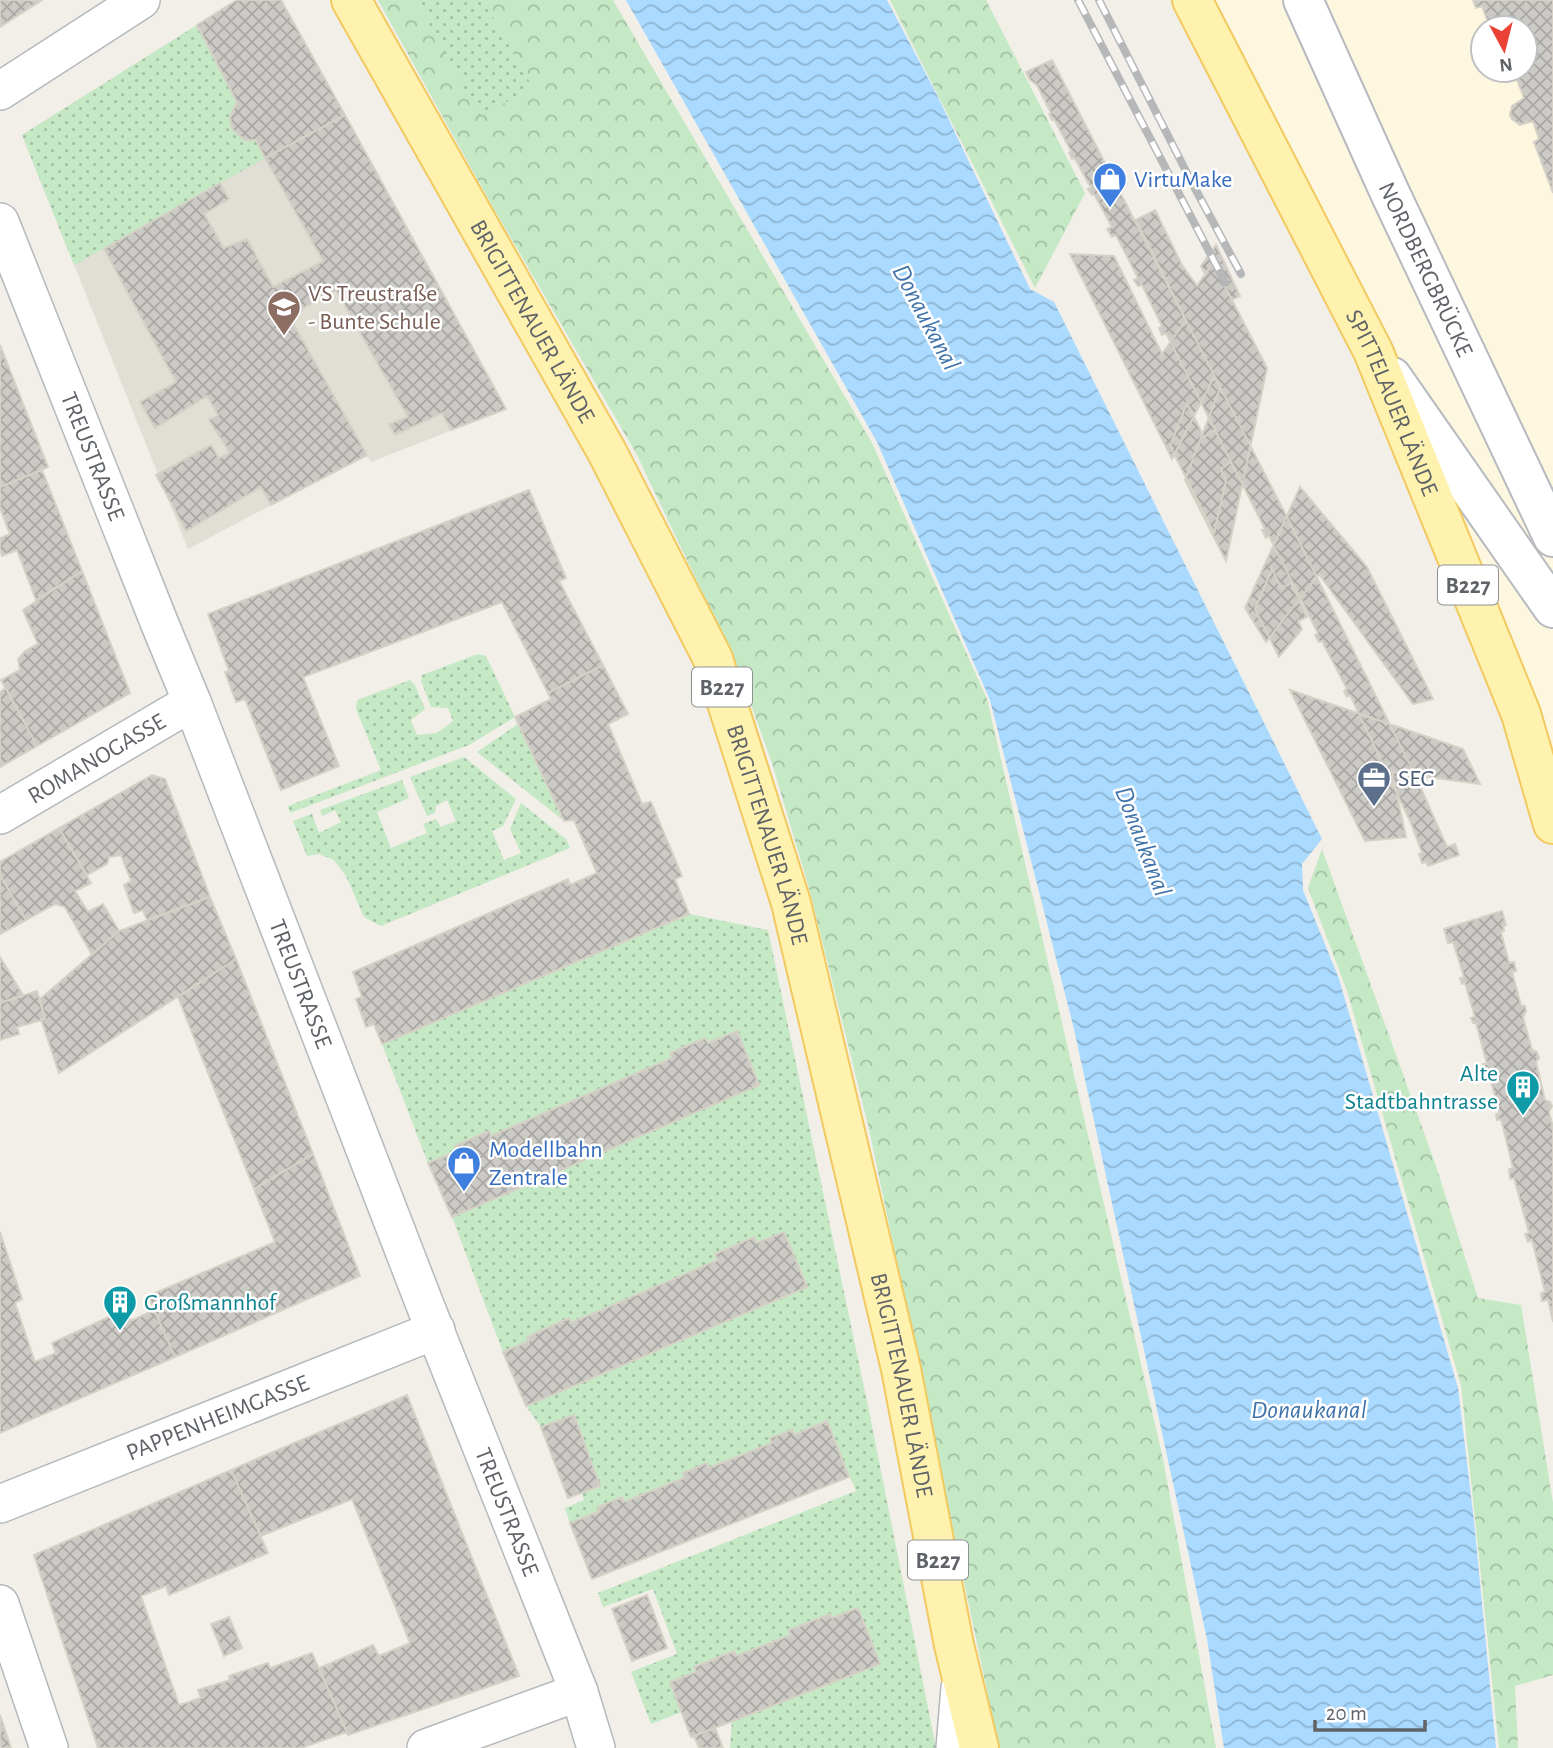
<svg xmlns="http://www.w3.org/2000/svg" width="1553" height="1748" font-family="'Alegreya Sans',sans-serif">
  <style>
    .commercial { fill: #fef7e0; fill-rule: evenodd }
    .education { fill: #e1ded6 }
    .forest { fill: url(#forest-crowns) }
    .garden { fill: url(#garden-dots) }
    .water { fill: url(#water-waves) }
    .building { fill: url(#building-cross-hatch); stroke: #d6d1c6; stroke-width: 2 }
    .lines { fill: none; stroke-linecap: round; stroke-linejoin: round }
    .street-casing { stroke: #b5b8bc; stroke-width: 40 }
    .secondary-casing { stroke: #b6babf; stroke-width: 42 }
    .primary-casing { stroke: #f2c960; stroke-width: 42 }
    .street { stroke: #fff; stroke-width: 37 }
    .secondary { stroke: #fff; stroke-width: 38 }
    .primary { stroke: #fff2af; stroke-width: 38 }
    .rail-casing { stroke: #b6b7b8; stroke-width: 8 }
    .rail { stroke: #fff; stroke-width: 5; stroke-dasharray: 16; stroke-linecap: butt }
    .labels { text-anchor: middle; stroke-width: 5; stroke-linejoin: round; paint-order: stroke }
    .shield { fill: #fff; stroke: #8f9295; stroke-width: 2 }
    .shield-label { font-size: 23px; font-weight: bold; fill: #5f6368 }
    .shop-label { font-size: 24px; fill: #366cbe; stroke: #fff; text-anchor: start }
    .street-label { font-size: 24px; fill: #5f6368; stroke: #fff }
    .education-label { font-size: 24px; fill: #785e54; stroke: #fff; text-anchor: start }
    .service-label { font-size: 24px; fill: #4e5e75; stroke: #fff; text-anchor: start }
    .culture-label { font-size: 24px; fill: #0d838f; stroke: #fff; text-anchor: end }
    .water-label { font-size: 26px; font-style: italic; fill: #4174aa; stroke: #fff }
  </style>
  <defs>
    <pattern id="forest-crowns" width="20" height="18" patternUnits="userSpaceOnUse" patternTransform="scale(1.75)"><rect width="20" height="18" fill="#c5e8c5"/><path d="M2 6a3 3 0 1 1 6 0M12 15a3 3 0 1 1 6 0" fill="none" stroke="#a3c0a4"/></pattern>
    <pattern id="garden-dots" width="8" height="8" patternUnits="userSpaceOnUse" patternTransform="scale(1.75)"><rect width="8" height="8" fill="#c5e8c5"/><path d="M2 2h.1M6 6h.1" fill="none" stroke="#a3c0a4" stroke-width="1.8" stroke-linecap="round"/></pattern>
    <pattern id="water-waves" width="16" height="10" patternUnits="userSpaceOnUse" patternTransform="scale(1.75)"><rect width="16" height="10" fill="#aadaff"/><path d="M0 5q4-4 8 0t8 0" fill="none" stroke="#8eb4d2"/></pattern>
    <pattern id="building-cross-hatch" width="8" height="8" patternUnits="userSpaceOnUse" patternTransform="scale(1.75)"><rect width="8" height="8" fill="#cccac5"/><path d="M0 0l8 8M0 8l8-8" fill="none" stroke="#a9a8a4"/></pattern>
  </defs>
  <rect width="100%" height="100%" fill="#f1efe8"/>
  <!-- commercial -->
  <path class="commercial" d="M1191,0H1553V809L1480,570ZM1483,28H1525V70H1483Z"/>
  <!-- education -->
  <path class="education" d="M197,25L232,129L245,140H256L345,115L506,409L371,462L366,455L188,549L22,135Z"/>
  <!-- forest -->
  <path class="forest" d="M378,0H613L872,443L987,699L1163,1459L1216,1748H999L869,1129L809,888L772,763L736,663L636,453L490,202Z
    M890,0H986L1085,193L1035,288Z
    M1322,849L1436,1166L1478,1298L1521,1305L1553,1503V1675L1515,1686L1518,1748H1499L1461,1385L1347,991L1308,888Z"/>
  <!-- garden -->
  <path class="garden" d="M416,0H483L533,88L479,116Z
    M197,25L237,102L232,129L245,140H256L265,158L74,265L22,135Z
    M478,654L486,656L515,717L469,745L290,813L288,806L381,770L356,709L357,700L410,680L415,685L425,709L411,720L417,735L437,733L453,721L448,708L431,707L421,681L422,675Z
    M518,724L564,821L477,752Z
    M464,757L516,799L503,826L492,831L504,860L521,853L510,829L521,803L566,839L570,848L381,926L364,917L346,876L334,860L319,854L307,856L293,821L312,814L319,833L341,822L335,810L322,816L320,810L402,780L409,798L377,812L391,848L427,833L423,824L436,819L441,827L456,821L447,800L436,806L435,813L427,816L410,777Z
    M689,914L768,930L870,1416L936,1748H730L732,1721L880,1664L858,1608L832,1618L830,1614L789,1630L791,1635L736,1656L733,1652L694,1667L696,1672L670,1682L682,1712L651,1724L631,1672L677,1654L653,1589L603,1607L598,1593L856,1491L827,1422L794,1435L792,1430L772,1443L709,1468L707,1464L683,1473L684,1478L624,1502L622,1497L598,1507L600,1511L570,1523L565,1508L584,1500L582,1493L600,1486L574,1415L541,1427L526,1406L807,1287L784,1232L757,1243L754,1237L716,1255L718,1260L571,1323L568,1319L527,1336L529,1341L503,1352L452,1217L759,1085L737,1032L708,1043L705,1038L670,1052L672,1058L491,1136L489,1131L457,1151L428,1163L382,1044Z"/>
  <!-- water -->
  <path class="water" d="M626,0H887L937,95L1030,289L1054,302L1322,839L1302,864L1303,890L1339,979L1458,1388L1474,1521L1496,1748H1224L1207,1639L1074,1029L990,700L877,442Z"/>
  <!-- building -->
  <path class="building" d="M0,0H42L0,27Z
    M237,0H281L345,115L265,158L256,140H245L232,129L230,117L237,102L197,25Z
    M1473,0H1553V193L1534,142L1539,139L1533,121L1520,125L1512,119L1510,115L1512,106L1524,98L1516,77L1501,79L1494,72V70H1525V28H1490L1482,6L1476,8Z
    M1052,60L1287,517L1415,775L1447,847L1455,844L1459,855L1428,866L1426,862L1422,863L1419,854L1422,853L1411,823L1350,695L1347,697L1344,691L1347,689L1322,641L1319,642L1315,635L1318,633L1269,536L1266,538L1262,530L1265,529L1170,341L1166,333L1162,335L1159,328L1162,326L1142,285L1138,286L1134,280L1138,278L1116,235L1112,237L1107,229L1112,227L1094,194L1092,195L1088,189L1091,188L1074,157L1072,159L1069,153L1071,151L1054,119L1052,120L1049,114L1051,113L1037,85L1030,80L1026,72Z
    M345,115L506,409L451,430L442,413L395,435L389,424L408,417L336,290L289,316L367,455L271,505L261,487L186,531L156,475L211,445L219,458L230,453L209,420L218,415L207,396L155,428L140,402L176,382L104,249L220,183L229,199L204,214L224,248L247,239L273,287L323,261L265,158Z
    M1155,210L1182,265L1197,286L1213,263L1267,368L1226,561L1185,480L1220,388L1214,377L1172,459L1070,254L1114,256L1162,354L1186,320L1136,220Z
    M1216,245L1240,296L1232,300L1213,263L1205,274L1201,266Z
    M0,345L48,467L0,487Z
    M1187,403L1204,437L1215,430L1231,462L1221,469L1226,481L1214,533L1170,446Z
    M42,470L82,571L36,600L17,550L2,556L0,549V538L10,534L0,508V487Z
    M1300,487L1367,567L1433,699L1413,704L1319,574L1266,642L1245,608Z
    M529,490L566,578L559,581L603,665L548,693L502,602L303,677L339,766L281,790L245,699L236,702L225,672L229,671L208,614Z
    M1272,569L1281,588L1291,583L1307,617L1298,621L1302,629L1279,657L1255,609Z
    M82,571L130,693L37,746L1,680L20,670L18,659L25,651L38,644L23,610Z
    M603,665L628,714L608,724L642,804L651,802L682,876L675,879L689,914L382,1044L374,1024L366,1027L356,999L362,997L353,972L568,879L570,885L597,873L574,820L564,821L515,717L551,699L548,693Z
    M6,688L37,746L0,767V692Z
    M1290,690L1463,749L1480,784L1392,772L1406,837L1365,841Z
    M152,775L165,779L210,897L147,920L143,910L134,913L124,885L131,881L121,855L109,857L107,864L87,875L59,828Z
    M59,828L91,883L75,891L88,912L103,904L119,931L92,955L65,907L55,904L26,920L0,875V862Z
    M0,875L26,920L0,934Z
    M210,897L236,959L59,1073L41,1019H45L40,999L119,931Z
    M1502,911L1506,925L1503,926L1504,931L1501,932L1509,963L1514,962L1516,971L1512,972L1521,1005L1525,1006L1526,1011L1523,1017L1532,1050L1537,1052L1539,1058L1536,1062L1545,1100L1550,1102L1552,1106L1549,1112L1553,1127V1322L1548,1300L1542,1301L1541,1293L1545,1292L1532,1240L1528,1242L1525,1234L1529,1233L1514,1178L1510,1179L1509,1169L1513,1168L1501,1119L1497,1120L1496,1114H1500L1488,1071L1485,1072L1483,1064H1487L1476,1023H1473L1471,1018L1475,1017L1465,983L1462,984L1460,978L1464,977L1453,942L1448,943L1444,929Z
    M0,957L23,995L0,1003Z
    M236,959L313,1154L254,1189L178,997Z
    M37,991L45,1019L17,1027L19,1034L0,1040V1003Z
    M737,1031L759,1085L452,1217L428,1163L457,1151L455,1146L489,1131L491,1136L672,1058L670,1053L705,1038L708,1043Z
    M313,1154L360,1276L175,1357L148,1296L275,1242L254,1189Z
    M0,1232L22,1299L15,1303L35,1362L56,1353L52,1343L126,1309L131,1321L154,1310L175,1357L0,1433Z
    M784,1232L807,1287L526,1406L503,1352L529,1341L527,1337L569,1318L571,1323L718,1260L715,1254L754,1237L757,1243Z
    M407,1395L519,1676L348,1735L319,1668L373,1645L379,1656L410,1643L352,1499L261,1536L231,1470Z
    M574,1415L600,1486L568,1498L541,1427Z
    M827,1421L849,1477L592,1579L570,1523L600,1511L598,1507L622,1497L624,1502L684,1478L683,1473L707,1463L709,1468L772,1443L770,1438L792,1430L794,1435Z
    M231,1470L268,1553L169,1595L166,1586L141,1596L179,1705L201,1698L198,1690L230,1680L229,1676L268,1663L270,1668L312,1653L347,1732L301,1748H98L34,1555Z
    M647,1595L667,1648L632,1661L612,1609Z
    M858,1608L880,1664L691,1737L670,1682L696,1672L694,1667L734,1651L736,1656L791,1635L789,1630L830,1614L832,1618Z
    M229,1617L242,1648L224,1656L211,1624Z
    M0,1715L11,1748H0Z
    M715,1728L723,1748H699L694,1736Z"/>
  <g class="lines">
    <!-- street casing -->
    <g class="street-casing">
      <g id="street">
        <path d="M0,91L141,0"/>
        <path id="s1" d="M0,222L159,622L192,702L425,1305L579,1692L596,1748"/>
        <path id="s2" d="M0,815L192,702"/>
        <path id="s3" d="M0,1504L436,1330"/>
        <path d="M0,1604L49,1748"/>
        <path d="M426,1748L579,1692"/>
        <path d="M955,1748L960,1688"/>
      </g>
    </g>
    <!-- secondary casing -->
    <g class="secondary-casing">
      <g id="secondary">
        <path id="s4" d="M1303,0L1390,193L1553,537"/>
        <path d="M1392,377L1553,608"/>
      </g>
    </g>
    <!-- primary casing -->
    <g class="primary-casing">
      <g id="primary">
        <path id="s5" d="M351,0L607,452L713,659L791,903L901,1369L954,1645L979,1748"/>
        <path id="s6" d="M1192,0L1373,351L1521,714L1553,824"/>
      </g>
    </g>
    <!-- street -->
    <use href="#street" class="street"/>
    <!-- secondary -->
    <use href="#secondary" class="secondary"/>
    <!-- primary -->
    <use href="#primary" class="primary"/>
    <!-- rail casing -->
    <g class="rail-casing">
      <path id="rail" d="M1078,0L1225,282
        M1099,0L1191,181L1241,274"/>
    </g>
    <!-- rail -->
    <use href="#rail" class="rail"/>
  </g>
  <!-- icons -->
  <defs>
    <g id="shop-pin" transform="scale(1.75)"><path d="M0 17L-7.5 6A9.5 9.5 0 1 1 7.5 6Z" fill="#3f7fe0" stroke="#fff"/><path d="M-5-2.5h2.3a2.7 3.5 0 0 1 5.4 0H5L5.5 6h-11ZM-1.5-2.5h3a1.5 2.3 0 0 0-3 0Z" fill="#fff"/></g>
    <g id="school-pin" transform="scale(1.75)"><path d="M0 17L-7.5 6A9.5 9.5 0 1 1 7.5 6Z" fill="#8d6e63" stroke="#fff"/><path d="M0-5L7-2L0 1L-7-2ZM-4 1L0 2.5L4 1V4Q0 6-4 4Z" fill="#fff"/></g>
    <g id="office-pin" transform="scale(1.75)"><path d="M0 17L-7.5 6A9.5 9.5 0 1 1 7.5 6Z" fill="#5c6f8a" stroke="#fff"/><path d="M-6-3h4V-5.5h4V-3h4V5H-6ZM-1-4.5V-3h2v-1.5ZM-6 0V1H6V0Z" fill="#fff"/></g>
    <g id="building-pin" transform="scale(1.75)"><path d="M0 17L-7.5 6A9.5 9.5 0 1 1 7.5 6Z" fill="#0f9aa8" stroke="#fff"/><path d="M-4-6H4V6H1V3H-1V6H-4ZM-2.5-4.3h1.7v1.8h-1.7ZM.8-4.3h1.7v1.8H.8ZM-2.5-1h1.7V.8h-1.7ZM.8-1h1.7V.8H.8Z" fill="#fff"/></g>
  </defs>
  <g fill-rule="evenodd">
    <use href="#shop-pin" x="1110" y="179"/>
    <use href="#school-pin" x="284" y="307"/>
    <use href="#office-pin" x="1374" y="778"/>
    <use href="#building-pin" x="1523" y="1087"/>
    <use href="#shop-pin" x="464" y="1163"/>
    <use href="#building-pin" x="120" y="1302"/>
  </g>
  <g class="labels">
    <!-- shield labels -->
    <g class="shield">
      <rect x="1438" y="565.5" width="60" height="39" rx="5"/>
      <rect x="692" y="667.5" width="60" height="39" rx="5"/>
      <rect x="908" y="1540.5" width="60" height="39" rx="5"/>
    </g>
    <g class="shield-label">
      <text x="1468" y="593">B227</text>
      <text x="722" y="695">B227</text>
      <text x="938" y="1568">B227</text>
    </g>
    <!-- shop labels -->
    <g class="shop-label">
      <text x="1134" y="187">VirtuMake</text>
      <text x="489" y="1157">Modellbahn<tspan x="489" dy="28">Zentrale</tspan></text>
    </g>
    <!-- street labels -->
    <g class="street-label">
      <text dy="8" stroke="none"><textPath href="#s4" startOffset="296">NORDBERGBRÜCKE</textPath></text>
      <text dy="8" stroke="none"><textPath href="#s5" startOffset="369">BRIGITTENAUER LÄNDE</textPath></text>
      <text dy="8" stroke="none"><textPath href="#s6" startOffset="450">SPITTELAUER LÄNDE</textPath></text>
      <text dy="8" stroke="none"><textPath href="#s1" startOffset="252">TREUSTRASSE</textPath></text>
      <text dy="8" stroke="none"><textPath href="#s2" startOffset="112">ROMANOGASSE</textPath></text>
      <text dy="8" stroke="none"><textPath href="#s5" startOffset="936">BRIGITTENAUER LÄNDE</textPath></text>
      <text dy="8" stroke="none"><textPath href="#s1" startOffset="819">TREUSTRASSE</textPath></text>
      <text dy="8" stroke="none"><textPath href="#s5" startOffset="1503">BRIGITTENAUER LÄNDE</textPath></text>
      <text dy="8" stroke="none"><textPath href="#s3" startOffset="234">PAPPENHEIMGASSE</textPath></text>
      <text dy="8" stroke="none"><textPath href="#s1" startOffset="1386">TREUSTRASSE</textPath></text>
    </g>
    <!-- education labels -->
    <g class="education-label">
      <text x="308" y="301">VS Treustraße<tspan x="308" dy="28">- Bunte Schule</tspan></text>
    </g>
    <!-- service labels -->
    <g class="service-label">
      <text x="1398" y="786">SEG</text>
    </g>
    <!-- culture labels -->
    <g class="culture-label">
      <text x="1498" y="1081">Alte<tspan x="1498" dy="28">Stadtbahntrasse</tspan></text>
      <text x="144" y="1310" text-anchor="start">Großmannhof</text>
    </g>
    <!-- water labels -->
    <g class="water-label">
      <text transform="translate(927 317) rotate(62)" y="9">Donaukanal</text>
      <text transform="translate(1144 841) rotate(69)" y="9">Donaukanal</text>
      <text x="1309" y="1418">Donaukanal</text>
    </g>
  </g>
  <!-- north arrow -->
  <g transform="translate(1504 49) rotate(173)"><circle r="33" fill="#ffffff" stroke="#bfc1c3" stroke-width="2"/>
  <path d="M0-5L12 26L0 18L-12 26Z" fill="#ea4335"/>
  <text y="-10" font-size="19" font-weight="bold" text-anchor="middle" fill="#5f6368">N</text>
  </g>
  <!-- scale -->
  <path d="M1315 1720v10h110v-10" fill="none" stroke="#5f6368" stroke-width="3.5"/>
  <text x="1326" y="1720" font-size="21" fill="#5f6368" stroke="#ffffff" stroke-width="5" paint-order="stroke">20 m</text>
</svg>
